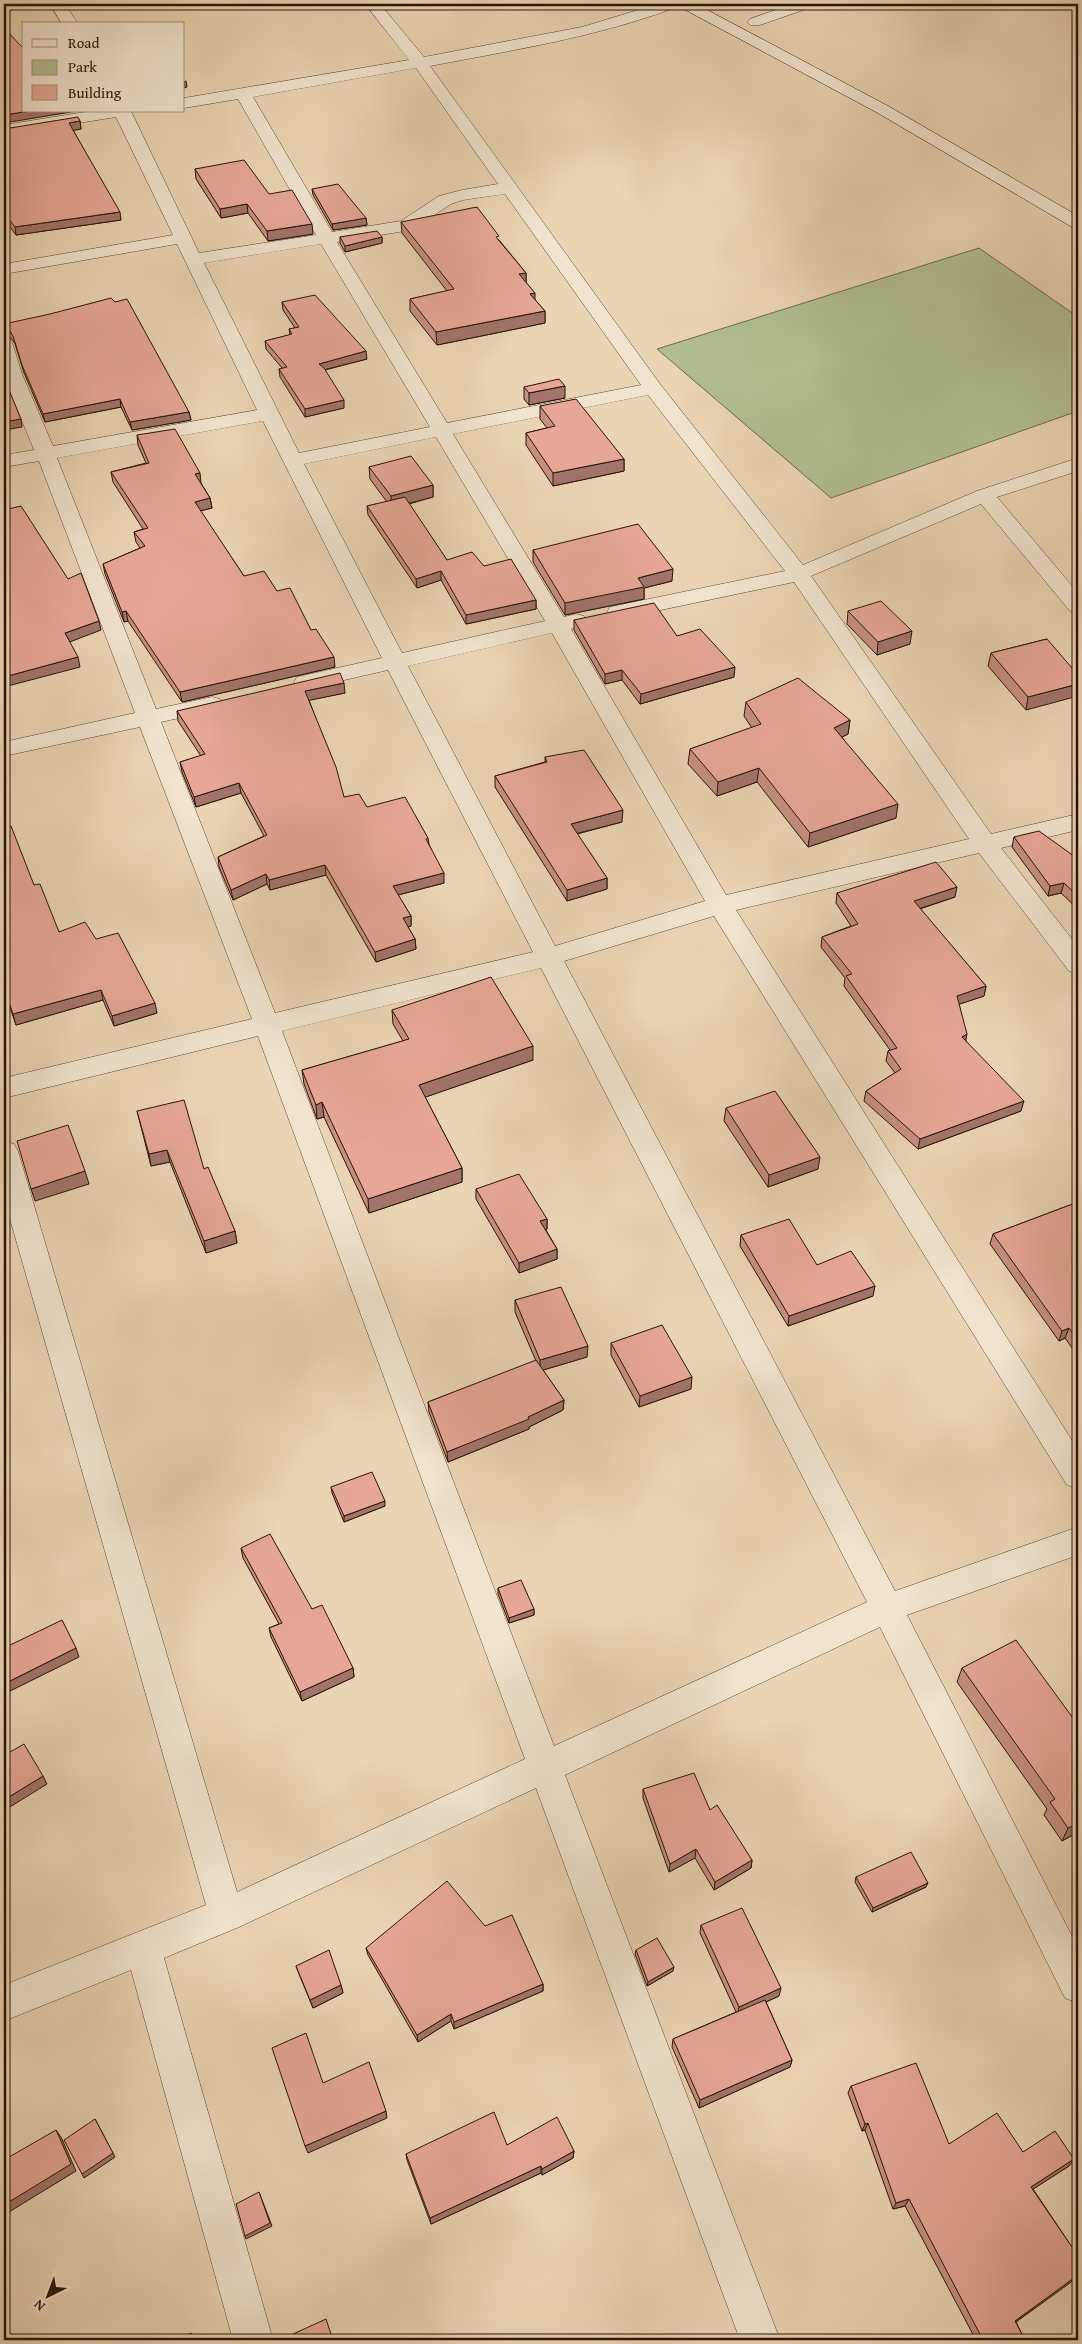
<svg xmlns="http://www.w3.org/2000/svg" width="1082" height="2344" font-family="'Gentium Book Plus',serif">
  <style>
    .green { fill: #b1be91; stroke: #6c694a }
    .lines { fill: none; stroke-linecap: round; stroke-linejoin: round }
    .street-casing { stroke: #584430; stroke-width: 1 }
    .secondary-casing { stroke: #271404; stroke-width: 1 }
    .street { fill: #f2e3ce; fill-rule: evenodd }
    .secondary { fill: #f2e3ce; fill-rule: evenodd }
    .rail { stroke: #271404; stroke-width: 2.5; stroke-dasharray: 5.5 5.5; stroke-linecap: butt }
    .wall { fill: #c78f82; stroke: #271404 }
    .shaded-wall { fill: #a2746a; stroke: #271404 }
    .building { fill: #e7a697; stroke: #271404 }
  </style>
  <rect width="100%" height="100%" fill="#ebd4b4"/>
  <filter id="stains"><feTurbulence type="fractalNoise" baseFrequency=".004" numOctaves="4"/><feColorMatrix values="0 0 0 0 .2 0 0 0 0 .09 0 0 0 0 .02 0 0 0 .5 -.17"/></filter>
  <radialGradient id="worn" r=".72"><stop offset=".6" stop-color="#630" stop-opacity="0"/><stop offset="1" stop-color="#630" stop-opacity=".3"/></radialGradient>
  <!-- green -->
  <path class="green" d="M979,248L1078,317V411L831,498L657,349Z"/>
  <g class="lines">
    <!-- street casing -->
    <g class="street-casing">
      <path id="street" d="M50,4H65L78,24H62Z
        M365,4H380L424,57L582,27L658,4H679L677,7C597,37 514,50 430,66L660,384L803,565L977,491L1078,458V471L997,497L1078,593V612L1070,611L981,504L811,576L991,834L1078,814V830L1001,848L1078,947V974L1069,971L979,853L736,910L1078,1450V1489L1067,1485L714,916L564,961L895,1591L1078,1527V1555L907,1615L1078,1948V2003L1065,1998L880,1627L565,1775L780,2340H740L536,1788L239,1927L164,1958L273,2340H233L131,1970L4,2021V1985L206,1905L4,1198V1141L14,1144L18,1151L237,1892L525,1759L258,1036L4,1098V1078L252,1019L140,727L4,756V742L135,713L39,461L4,467V455L34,450L4,377V339L11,341L13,345L22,374L53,446L257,410L177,244L4,274V264L173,235L116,117L4,135V125L91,111H131L199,253L316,235L238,99L184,108V98L409,60ZM416,68L498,184L462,190L439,196L401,221L332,232L253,97ZM505,194L641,385L447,423L337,242L411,230L451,204L463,200ZM321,244L430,427L299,453L204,263ZM648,395L785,571L610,607L607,612L610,617L618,619L794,582L969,839L726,895L571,629L584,626L587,621L584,616L576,614L564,617L453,434ZM263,421L382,658L297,677L294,682L297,687L305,689L388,670L533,952L275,1013L161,722L220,709L223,704L220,699L212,697L156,709L57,458ZM436,437L545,621L402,653L304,464ZM552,633L705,901L555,946L408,666ZM541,968L867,1602L554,1746L282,1031Z
        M793,4H815L812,7L760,25H750L747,22L750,19Z"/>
    </g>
    <!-- secondary casing -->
    <g class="secondary-casing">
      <path id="secondary" d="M677,4H696L888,106L1078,216V228L1072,227L876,112L680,7Z"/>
    </g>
    <!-- street -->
    <use href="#street" class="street"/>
    <!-- secondary -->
    <use href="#secondary" class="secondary"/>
    <!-- rail -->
    <path class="rail" d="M1073,4L1078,7"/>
  </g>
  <!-- wall -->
  <path class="wall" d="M80,121L81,129L73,130L121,220L16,235L4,219V129Z
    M195,169L269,194L313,234L268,241L248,213L221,218L196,179Z
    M312,189L366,218L367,225L333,230L313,195Z
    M401,222L499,240L526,273V282L535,300L545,311V323L437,345L410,311V299L447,291L402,233Z
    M340,237H382V243L345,252L340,243Z
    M282,302L367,359L325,370L344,408L305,417L280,377L279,369L282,368L266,349L265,341L290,335L289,329L295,328L283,310Z
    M4,324L189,412L191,420L132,430L121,407L45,422L24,373L15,344L12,339L5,337L4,338Z
    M524,387L565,398L529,405L524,399Z
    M540,406L624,459V471L553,486L526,445V433L547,428L540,419Z
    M137,435L201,483L210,498L212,508L200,511L244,576L277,591L311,630L335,667L182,702L128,621L124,622L105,574L103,564L140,548L136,542L134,532L143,529L113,482L111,472L146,463L138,445Z
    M369,467L433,485V497L409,504L447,560L484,566L536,600V609L466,624L441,580L417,588L368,515L367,506L387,502L370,479Z
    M533,550L672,581L644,588V599L565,615L533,562Z
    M848,611L910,644L877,655L847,624Z
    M574,620L677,636L734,677L640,704L622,680L605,684L574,630Z
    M1047,639L1026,710L988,666L991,653Z
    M345,693L309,700L344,797L367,807L428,838L429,844L444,883L398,895L411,916V926L408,927L415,939L416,949L376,962L326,875L270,890L267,884L233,900L219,867L218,857L264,836L241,793L196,807L182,772L180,762L201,756L178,721L177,711Z
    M746,702L850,720L848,734L842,737L896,818L808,847L757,782L717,796L688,764L690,749L752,728L744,716Z
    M545,757L622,822L577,834L607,878V889L567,901L495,787V776L545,762Z
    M4,828L59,932L96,939L157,1013L114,1026L103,1000L16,1025L4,990Z
    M1014,837L1078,859V909L1061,893L1048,896L1012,847Z
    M837,893L955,897L920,909L986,986L984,996L959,1004L966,1041L1021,1111L918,1149L864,1101L866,1091L895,1073L886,1061L888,1051L890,1050L844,986L845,978L821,947L822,937L851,926L836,903Z
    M392,1010L533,1060L425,1097L462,1168V1182L369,1213L324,1117L317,1119L304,1084L302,1070L403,1041L393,1024Z
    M726,1108L818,1169L768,1187L724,1121Z
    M137,1111L204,1169L235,1231L237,1243L206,1253L170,1162L151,1166Z
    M476,1189L547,1219V1229L546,1230L557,1249V1259L519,1273L476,1199Z
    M1078,1202V1351L1075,1352L1065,1338L1059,1341L990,1244L993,1234Z
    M741,1235L817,1265L873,1296L788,1326L740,1246Z
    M515,1300L587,1357L543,1370L564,1400L563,1410L529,1427V1429L448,1462L429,1412L428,1402L536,1361L515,1312Z
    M611,1343L691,1389L639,1407L611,1355Z
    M331,1487L385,1506L344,1522L332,1493Z
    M241,1548L312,1609L353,1668L354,1677L302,1701L271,1637L269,1628L279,1624L243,1558Z
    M498,1588L534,1609V1615L509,1623L498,1594Z
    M962,1668L1078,1725V1832L1062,1841L1044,1815L1047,1809L957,1682Z
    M643,1789L710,1810L752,1860L751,1868L714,1890L695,1858L669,1872L643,1798Z
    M856,1877L926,1887L872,1912L855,1882Z
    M701,1925L779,1996L766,2002L792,2060L790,2067L699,2108L672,2047L673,2039L736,2012L700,1933Z
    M485,1926L543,1984V1991L454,2029L451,2021L418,2042L368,1955L366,1948Z
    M636,1950L673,1971L647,1986L635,1954Z
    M296,1966L341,1985L343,1993L313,2008L299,1974Z
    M851,2086L949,2144L1023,2152L1074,2159L1069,2166L1033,2189L1078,2256V2277L1016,2322L1025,2340H976L905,2206L893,2209L865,2130L862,2131L848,2093Z
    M507,2145L574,2151L573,2158L542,2175L541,2173L431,2224L407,2160L406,2154Z"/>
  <!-- shaded-wall -->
  <path class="shaded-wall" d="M186,81L187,87L184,88V82Z
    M30,111H71V112L4,123V115Z
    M80,121L81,129L70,131L69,123Z
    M247,204L248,213L221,218L220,209Z
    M120,212L121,220L16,235L15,227Z
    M366,218L367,225L333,230L332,224Z
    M312,224L313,234L268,241L267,231Z
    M382,237V243L345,252V246Z
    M526,273V285L519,274Z
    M535,293V305L530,294Z
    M545,311V323L437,345L436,332Z
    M366,351L367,359L319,371V364Z
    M565,386V398L529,405V393Z
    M120,399L121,407L45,422L43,414Z
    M344,400V408L305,417V409Z
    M189,412L191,420L132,430L130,422Z
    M21,419L22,427L4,430V422Z
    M624,459V471L553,486V473Z
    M200,473L201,483L196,484L195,474Z
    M433,485V497L391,508V496Z
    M210,498L212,508L196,512L195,502Z
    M673,569L672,581L644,588V599L565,615V603L638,578Z
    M441,571V580L417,588L416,579Z
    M536,600V609L466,624V615Z
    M126,611L128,621L124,622L122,612Z
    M99,621L101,630L67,643L65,633Z
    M912,631L910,644L877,655L878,642Z
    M78,657L80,667L4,687V677Z
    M334,657L335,667L182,702L180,692Z
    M735,667L734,677L640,704L641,694Z
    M622,670V680L605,684V674Z
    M344,683L345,693L306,701L305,691Z
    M1078,684V696L1026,710L1028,697Z
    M850,720L848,734L832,742L834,728Z
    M759,768L757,782L717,796L718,782Z
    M239,783L241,793L196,807L194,797Z
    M898,804L896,818L808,847L810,833Z
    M623,810L622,822L571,835V824Z
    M325,865L326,875L270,890L269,880Z
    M444,873V883L394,896L393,886Z
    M266,874L267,884L233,900L231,890Z
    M607,878V889L567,901V890Z
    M1064,883L1061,893L1048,896L1050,886Z
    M957,887L955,897L912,911L914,901Z
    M411,916V926L404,928L403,918Z
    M415,939L416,949L376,962L375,952Z
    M986,986L984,996L954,1006L957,996Z
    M101,990L103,1000L16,1025L13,1014Z
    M155,1003L157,1013L114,1026L112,1016Z
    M967,1034L965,1044L962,1037Z
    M533,1046V1060L420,1099L419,1085Z
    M1024,1101L1021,1111L918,1149L920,1139Z
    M322,1102L324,1117L317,1119L316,1105Z
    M167,1150L170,1162L151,1166L149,1154Z
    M820,1157L818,1169L768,1187L769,1175Z
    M462,1168V1182L369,1213L368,1199Z
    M85,1171L89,1184L35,1201L31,1189Z
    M547,1219V1229L540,1232V1221Z
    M235,1231L237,1243L206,1253L204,1241Z
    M557,1249V1259L519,1273V1263Z
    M875,1286L873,1296L788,1326L789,1316Z
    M1069,1328L1065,1338L1059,1341L1062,1331Z
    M1078,1343V1351L1075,1352Z
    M588,1346L587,1357L540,1371V1360Z
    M692,1377L691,1389L639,1407L640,1396Z
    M564,1400L563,1410L529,1427V1429L448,1462L447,1452L528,1417Z
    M385,1501V1506L344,1522V1516Z
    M534,1609V1615L509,1623V1618Z
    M76,1648L79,1657L4,1694V1684Z
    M353,1668L354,1677L302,1701L300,1692Z
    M43,1776L47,1784L5,1810L4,1807V1800Z
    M1078,1823V1832L1062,1841L1068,1828Z
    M696,1849L695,1858L669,1872L670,1864Z
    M752,1860L751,1868L714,1890L715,1882Z
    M928,1883L926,1887L872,1912L873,1908Z
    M674,1967L673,1971L647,1986L648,1982Z
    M543,1984V1991L454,2029V2022Z
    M341,1985L343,1993L313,2008L310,2000Z
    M781,1988L779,1996L737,2015L739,2007Z
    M451,2014V2021L418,2042L417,2035Z
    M792,2060L790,2067L699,2108L700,2100Z
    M386,2111L387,2118L308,2153L305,2146Z
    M95,2119L115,2157L84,2178L82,2174Z
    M868,2123L865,2130L862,2131L865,2124Z
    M56,2130L61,2137L76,2171L4,2215V2205Z
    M574,2151L573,2158L542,2175V2169Z
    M1074,2159L1069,2166L1027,2193L1031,2187Z
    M541,2166V2173L431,2224L430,2218Z
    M259,2192L272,2226L246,2239L245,2236Z
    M909,2199L905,2206L893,2209L896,2203Z
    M1078,2275V2277L1010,2326L1015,2321Z"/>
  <!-- building -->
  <path class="building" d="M4,28L24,49V111H30L4,115Z
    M78,117L80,121L69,123L120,212L15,227L4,213V129Z
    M244,160L269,194L292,190L312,224L267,231L247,204L220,209L195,169Z
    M338,184L366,218L332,224L312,189Z
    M477,207L499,236L496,237L526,273L519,274L535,293L530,294L545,311L436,332L410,299L454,289L401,222Z
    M377,231L382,237L345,246L340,237Z
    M315,295L366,351L319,364L324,368L344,400L305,409L279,369L287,367L265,341L292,334L289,329L299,327L282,302Z
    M111,298L115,302L127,299L189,412L130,422L120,399L43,414L22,365L13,336L10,331L4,330V324L50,314Z
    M4,378L21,419L4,422Z
    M559,379L565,386L529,393L524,387Z
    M576,399L624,459L553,473L526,433L555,426L540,406Z
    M175,429L200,473L195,474L210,498L195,502L244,576L264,571L277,591L290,588L311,630L316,629L334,657L180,692L126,611L122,612L103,564L145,546L134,532L148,528L111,472L149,463L137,435Z
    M411,456L433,485L391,496L369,467Z
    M405,497L447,560L472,552L484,566L511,559L536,600L466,615L441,571L416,579L367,506Z
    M21,506L68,579L81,573L99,621L65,633L78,657L4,677V510Z
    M638,524L673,569L638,578L644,587L565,603L533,550Z
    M881,601L912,631L878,642L848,611Z
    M654,603L677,636L700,629L735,667L641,694L622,670L605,674L574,620Z
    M1047,639L1078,675V684L1028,697L991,653Z
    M340,673L344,683L305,691L336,767L344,797L359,794L367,807L405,797L428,838L426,839L444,873L393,886L411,916L403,918L415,939L375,952L325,865L269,880L266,874L231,890L218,857L267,835L239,783L194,797L180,762L205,754L177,711Z
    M798,678L850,720L834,728L898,804L810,833L759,768L718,782L690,749L761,724L746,702Z
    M584,750L623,810L571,824L607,878L567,890L495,776L547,762L545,757Z
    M11,826L34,885L40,884L59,932L85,922L96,939L118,933L155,1003L112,1016L101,990L13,1014L4,988V828Z
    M1039,831L1078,859V896L1064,883L1050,886L1014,837Z
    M936,862L957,887L914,901L986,986L957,996L967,1034L962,1037L1024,1101L920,1139L866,1091L901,1069L888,1051L897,1048L846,976L852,974L822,937L858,924L837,893Z
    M491,977L533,1046L419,1085L462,1168L368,1199L322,1102L316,1105L302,1070L409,1039L392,1010Z
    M775,1091L820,1157L769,1175L726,1108Z
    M184,1100L204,1169L208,1167L235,1231L204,1241L167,1150L149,1154L137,1111Z
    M68,1125L85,1171L31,1189L17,1141Z
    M519,1174L547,1219L540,1221L557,1249L519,1263L476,1189Z
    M1078,1202V1341L1069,1328L1062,1331L993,1234Z
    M789,1219L817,1265L851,1251L875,1286L789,1316L741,1235Z
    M561,1287L588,1346L540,1360L515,1300Z
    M662,1325L692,1377L640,1396L611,1343Z
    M536,1360L564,1400L528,1417L529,1419L447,1452L428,1402Z
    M372,1472L385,1501L344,1516L331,1487Z
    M270,1534L312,1609L322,1605L353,1668L300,1692L269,1628L282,1623L241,1548Z
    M521,1580L534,1609L509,1618L498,1588Z
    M62,1620L76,1648L4,1684V1648Z
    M1016,1640L1078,1725V1823L1068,1828L1050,1802L1055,1799L962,1668Z
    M4,1735L10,1752L24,1744L43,1776L4,1800Z
    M694,1773L710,1810L717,1805L752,1860L715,1882L696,1849L670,1864L643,1789Z
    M911,1852L928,1883L873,1908L856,1877Z
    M447,1881L485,1926L512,1915L543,1984L454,2022L451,2014L417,2035L366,1948Z
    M742,1908L781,1988L739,2007L701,1925Z
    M657,1938L674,1967L648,1982L636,1950Z
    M329,1950L341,1985L310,2000L296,1966Z
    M765,2000L792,2060L700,2100L673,2039Z
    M306,2033L323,2083L369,2062L386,2111L305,2146L272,2048Z
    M916,2063L949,2144L997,2113L1023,2152L1055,2131L1074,2159L1031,2187L1078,2256V2275L1015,2321L1025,2340H983L909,2199L896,2203L868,2123L865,2124L851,2086Z
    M494,2112L507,2145L557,2117L574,2151L542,2169L541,2166L430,2218L406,2154Z
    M95,2119L113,2153L82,2174L64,2140Z
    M56,2130L71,2164L4,2205V2160Z
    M259,2192L270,2223L245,2236L236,2204Z
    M326,2319L333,2340H280Z
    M191,2333L193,2340H178Z"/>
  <!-- margin -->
  <rect width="1082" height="2344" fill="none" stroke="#ebd4b4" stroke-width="20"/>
  <rect x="5" y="5" width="1072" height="2334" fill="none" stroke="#271404" stroke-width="2.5"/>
  <rect x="10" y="10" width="1062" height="2324" fill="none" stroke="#271404"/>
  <!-- legend -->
  <rect x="22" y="22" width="162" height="90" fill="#f2e3ce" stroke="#a1907d"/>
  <rect x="32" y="39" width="25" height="8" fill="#f2e3ce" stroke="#a1907d"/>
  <text x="68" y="48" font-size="15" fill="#271404">Road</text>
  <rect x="32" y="60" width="25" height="15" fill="#b1be91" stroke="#a1907d"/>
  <text x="68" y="72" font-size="15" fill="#271404">Park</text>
  <rect x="32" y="85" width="25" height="15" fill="#e7a697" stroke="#a1907d"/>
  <text x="68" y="98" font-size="15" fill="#271404">Building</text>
  <!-- north arrow -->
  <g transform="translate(48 2296) rotate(222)" stroke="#f2e3ce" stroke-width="4" paint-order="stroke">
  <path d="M0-4L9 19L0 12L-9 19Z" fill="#271404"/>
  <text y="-8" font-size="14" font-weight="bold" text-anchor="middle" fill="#271404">N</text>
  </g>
  <rect width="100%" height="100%" filter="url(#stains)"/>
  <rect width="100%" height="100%" fill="url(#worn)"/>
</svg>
